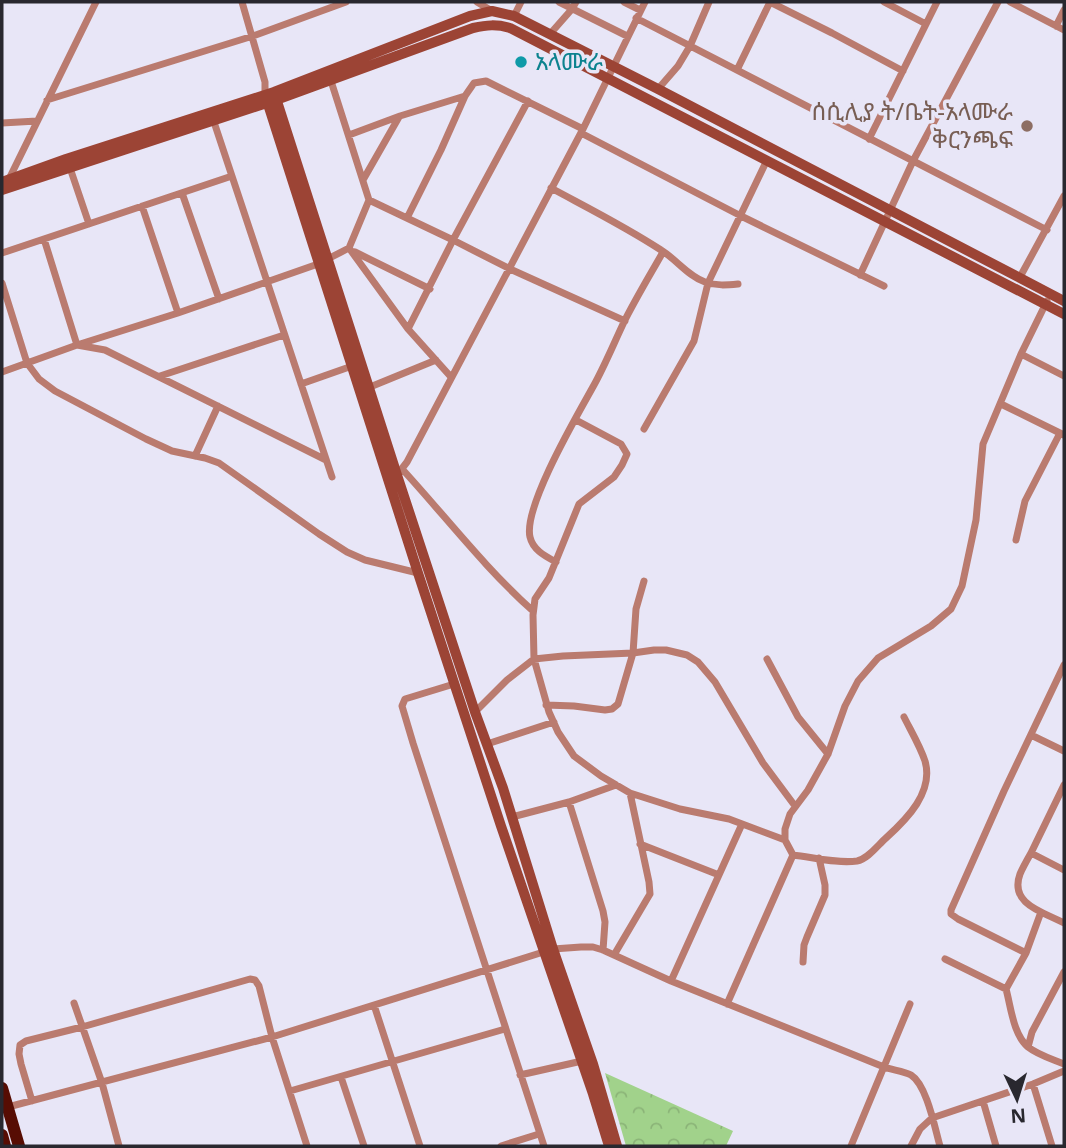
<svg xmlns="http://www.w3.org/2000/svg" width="1066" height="1148" font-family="'Noto Sans','Noto Sans Ethiopic',sans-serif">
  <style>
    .park { fill: url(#park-crowns) }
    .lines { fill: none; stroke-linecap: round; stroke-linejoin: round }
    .street { stroke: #ba7b6f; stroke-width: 7 }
    .secondary { stroke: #9c4435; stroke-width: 10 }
    .highway { stroke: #570d03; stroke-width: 12 }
    .culture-dot { fill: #0f9aa8; stroke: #e8e6f7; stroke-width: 2.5 }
    .education-dot { fill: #8d6e63; stroke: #e8e6f7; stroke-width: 2.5 }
    .labels { text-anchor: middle; stroke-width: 7; stroke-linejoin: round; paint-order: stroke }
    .culture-label { font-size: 24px; fill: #0d838f; stroke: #e8e6f7; text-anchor: start }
    .education-label { font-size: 24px; fill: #785e54; stroke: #e8e6f7; text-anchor: end }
  </style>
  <defs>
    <pattern id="park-crowns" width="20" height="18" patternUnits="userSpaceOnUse" patternTransform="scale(1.75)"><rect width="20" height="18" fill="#a1d28b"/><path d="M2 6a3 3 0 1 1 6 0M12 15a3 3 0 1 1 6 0" fill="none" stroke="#8bb478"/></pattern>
  </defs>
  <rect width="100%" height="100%" fill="#e8e6f7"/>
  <!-- park -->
  <path class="park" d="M605,1073L733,1131L726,1146H626Z"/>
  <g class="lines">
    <!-- street -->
    <path class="street" d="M242,2L265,82V94
      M477,2L492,11
      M559,2L627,36
      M624,2L640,10
      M770,2L832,33L903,71
      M884,2L926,24
      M1010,2L1064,30
      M514,16L521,2
      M636,18L1047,230
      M1056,26L1064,10
      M550,34L572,9L576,2
      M737,70L770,2
      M331,81L369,200
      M658,89L678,66L690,46L709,2
      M47,100L253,36L346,2
      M212,116L332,477
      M2,123L37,121
      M581,133L741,216L884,286
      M349,135L400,116L465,96
      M869,139L937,2
      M69,165L89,224
      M9,179L96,2
      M363,180L399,117
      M551,188C588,208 626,227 661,250C677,260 688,276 705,282C716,286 727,285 738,284
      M182,193L219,299
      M142,206L178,313
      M407,218L441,150L465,96L474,83L486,81L583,129
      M44,239L77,345L105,350L326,460
      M349,248L408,329L451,377
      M355,252L430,289
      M2,253L232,176
      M860,275L913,161L998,2
      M1020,277L1064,196
      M2,283L27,363L39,379L55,391L146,439L172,451L205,458L219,463L319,534L347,552L365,560L418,573
      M408,329L453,240L528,101
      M1021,354L1064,376
      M2,372L77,345L178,313L318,264L349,248L369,200L453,240L510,269L625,321
      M160,376L284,335
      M301,384L355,365
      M370,387L436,360
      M1001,404L1064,435
      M576,420L621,444L627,454L622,465L614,477L579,504L549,578L535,599L533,615L534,659L549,712L558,732L574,756L601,776L630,793L680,809L729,819L785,840
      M644,429L694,341L708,283L767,160
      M195,456L218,406
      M403,470C446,517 485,568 533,611
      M397,475L407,462L583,129L645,2
      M1016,540L1025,501L1060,433
      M556,562C545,556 533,550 530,537C523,507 578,414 594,385C605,365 614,343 624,322C636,298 650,275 663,252
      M767,659L798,717L828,754
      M454,684L405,699L402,706L413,743L544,1146
      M546,705L574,706L605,710L612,709L618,704L633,653L636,609L644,581
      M475,712L507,680L534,659L563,656L633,653L654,650H666L687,655L698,662L715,682L763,763L795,806
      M1031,735L1064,751
      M487,744L554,722
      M1064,785L1031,853L1064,870
      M569,802L603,911L605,922L603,950
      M512,817L569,802L616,785
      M640,844L719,875
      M1031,853C1027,860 1023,867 1020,874C1009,904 1043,912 1064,923
      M793,855C812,857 838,864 857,861C868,859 878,845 886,838C907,819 934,792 925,761C920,746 911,731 904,717
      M1041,912L1026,953L958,919L951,914V910L1004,791L1064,665
      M1026,953L1006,989C1011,1007 1013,1034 1028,1047C1038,1055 1052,1059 1064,1064
      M614,955L647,899L650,894L649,882L630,793
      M945,959L1006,989
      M803,962L804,945L807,937L825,895V885L819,858
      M671,981L742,824
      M74,1003L102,1083L119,1146
      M727,1004L793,855L785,840V829L790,814L808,790L828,754L845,706L858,681L878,658L931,626L951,609L962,586L976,520L983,444L1021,354L1047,301
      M374,1005L420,1146
      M1028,1047L1032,1032L1064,972
      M520,1075L582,1061L585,1062
      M341,1077L364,1146
      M1033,1084L1052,1146
      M290,1091L505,1029
      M32,1101L21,1064L19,1054L20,1045L26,1041L82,1027L250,979L255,980L259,986L272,1037L307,1146
      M983,1101L996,1146
      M8,1107L272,1037L553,949L581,947H593L603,950L671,981L884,1067C892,1070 904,1071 911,1075C927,1085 935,1129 940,1146
      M501,1146L539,1134
      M851,1146L910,1004
      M911,1146L920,1129L932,1118L1033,1084L1064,1071"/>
    <!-- secondary -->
    <path class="secondary" d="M275,95L397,475L475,712L503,788L553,949L593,1064L617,1146
      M266,98L418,573L501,826L593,1094L609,1146
      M2,182L66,159L274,92L470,16L492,11L514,16L658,89L1064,301
      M2,190L276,100L473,28C487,25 496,24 510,28L1064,314"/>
    <!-- highway -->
    <path class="highway" d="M2,1088L19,1146
      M2,1135L5,1146"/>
  </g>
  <!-- markers -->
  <circle class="culture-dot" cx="521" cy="62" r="7"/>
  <circle class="education-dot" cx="1027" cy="126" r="7"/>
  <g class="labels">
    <!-- culture labels -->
    <g class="culture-label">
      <text x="535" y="70">አላሙራ</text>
    </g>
    <!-- education labels -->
    <g class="education-label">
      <text x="1013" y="120">ሰሲሊያ ት/ቤት-አላሙራ<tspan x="1013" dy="28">ቅርንጫፍ</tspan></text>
    </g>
  </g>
  <!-- border -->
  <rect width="1066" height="1148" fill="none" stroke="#29282f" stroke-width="7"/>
  <!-- north arrow -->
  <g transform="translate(1017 1099) rotate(176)" stroke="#e8e6f7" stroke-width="5" paint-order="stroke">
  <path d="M0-5L12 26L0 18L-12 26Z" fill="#29282f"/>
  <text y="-10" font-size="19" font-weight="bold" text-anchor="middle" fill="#29282f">N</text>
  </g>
</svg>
